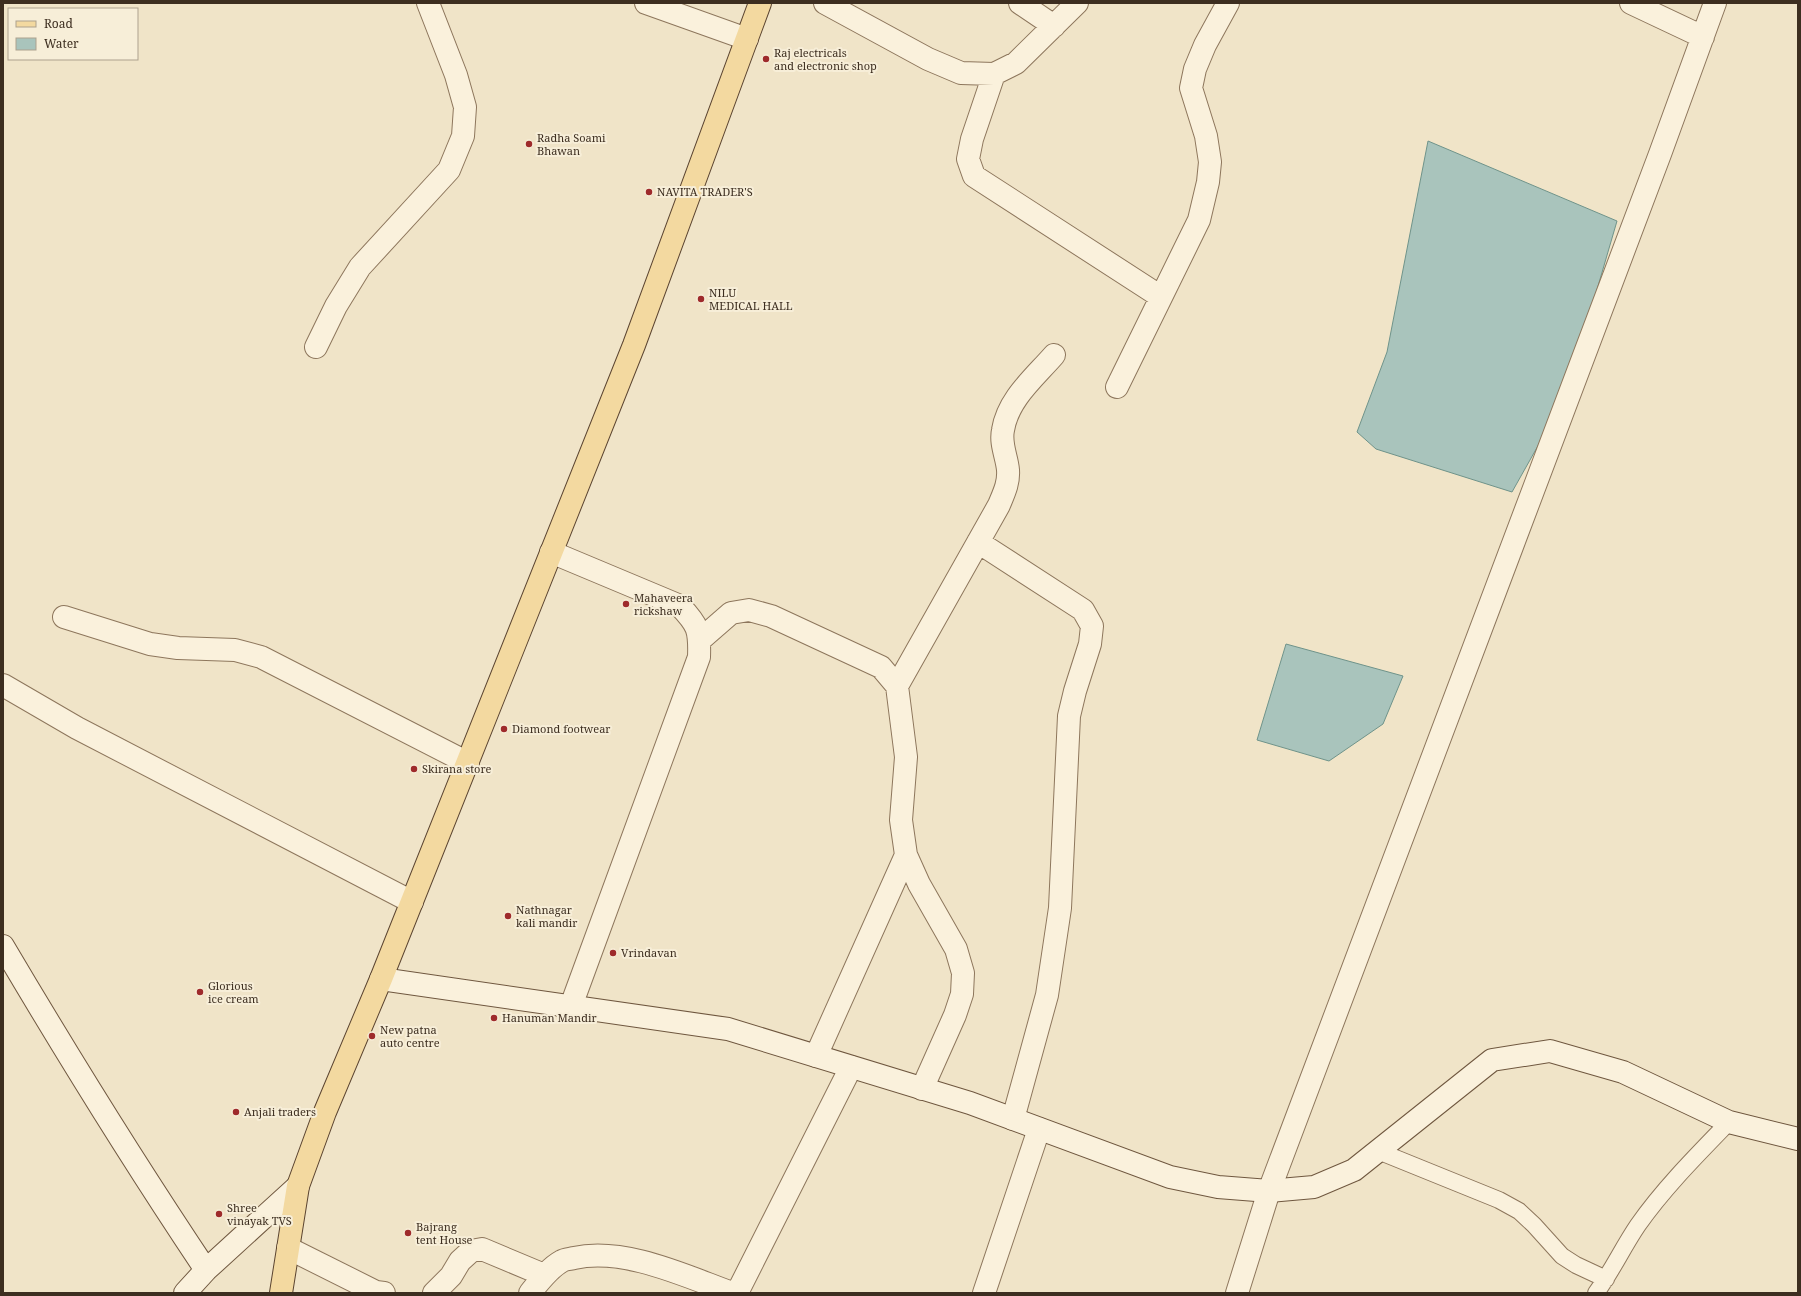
<svg xmlns="http://www.w3.org/2000/svg" width="1801" height="1296" font-family="'Noto Serif',serif">
  <style>
    .water { fill: #a9c4bc; stroke: #6f938a }
    .lines { fill: none; stroke-linecap: round; stroke-linejoin: round }
    .lane-casing { stroke: #8d765c; stroke-width: 18 }
    .street-casing { stroke: #8d765c; stroke-width: 24 }
    .secondary-casing { stroke: #6f573f; stroke-width: 24 }
    .primary-casing { stroke: #5b4430; stroke-width: 24 }
    .lane { stroke: #faf1dc; stroke-width: 16 }
    .street { stroke: #faf1dc; stroke-width: 22 }
    .secondary { stroke: #faf1dc; stroke-width: 22 }
    .primary { stroke: #f3d9a0; stroke-width: 22 }
    .poi-dot { fill: #9e2a2b; stroke: #f7eed8; stroke-width: 1.5 }
    .labels { text-anchor: middle; stroke-width: 4; stroke-linejoin: round; paint-order: stroke }
    .poi-label { font-size: 11px; fill: #3d2e20; stroke: #f7eed8; text-anchor: start }
  </style>
  <rect width="100%" height="100%" fill="#f0e4c8"/>
  <!-- water -->
  <path class="water" d="M1428,141L1617,221L1566,396L1512,492L1376,449L1357,432L1387,352Z
    M1286,644L1403,676L1383,724L1329,761L1257,740Z"/>
  <g class="lines">
    <!-- lane casing -->
    <g class="lane-casing">
      <path id="lane" d="M1378,1151L1499,1200L1519,1211L1534,1225L1562,1256L1576,1265L1606,1279
        M1596,1293C1612,1271 1623,1247 1638,1225C1664,1188 1697,1155 1729,1122"/>
    </g>
    <!-- street casing -->
    <g class="street-casing">
      <path id="street" d="M646,3L747,39
        M825,3L928,59L961,73L994,74L1016,63L1077,3
        M1020,3L1054,26
        M1631,3L1703,37
        M994,74L972,139L968,159L974,176L1161,297
        M316,347L336,306L360,267L449,170L463,136L465,107L456,75L428,3
        M1117,387L1199,220L1208,182L1210,162L1206,136L1191,88L1195,69L1205,45L1228,3
        M978,542L1083,610L1092,626L1090,644L1075,691L1069,716L1060,908L1047,995L1013,1119
        M551,552L680,606C698,625 700,630 699,657L571,1006
        M64,617L150,644L178,648L235,650L261,657L468,763
        M700,640L731,613L749,610L771,616L881,667L897,686L906,757L901,820L906,855L919,884L956,949L963,973L962,994L955,1015L922,1089
        M3,685L77,728L412,902
        M897,686L999,505C1004,493 1009,483 1008,470C1007,457 1000,444 1003,430C1008,399 1034,378 1054,355
        M816,1056L906,855
        M288,1248L376,1292L384,1293
        M434,1293L451,1276L460,1261L471,1251L482,1249L544,1275
        M530,1293C539,1282 549,1268 562,1261C565,1259 570,1259 574,1258C625,1247 685,1276 732,1293
        M737,1293L851,1067
        M984,1293L1039,1129
        M1237,1293L1269,1191L1660,154L1715,3"/>
    </g>
    <!-- secondary casing -->
    <g class="secondary-casing">
      <path id="secondary" d="M3,946C68,1056 135,1164 206,1270
        M381,979L728,1029L970,1103L1170,1177L1218,1187L1269,1191L1314,1187L1354,1170L1492,1060L1550,1051L1623,1072L1729,1122L1798,1139
        M185,1293L206,1270L298,1186"/>
    </g>
    <!-- primary casing -->
    <g class="primary-casing">
      <path id="primary" d="M281,1293L298,1186L325,1112L381,979L634,345L760,3"/>
    </g>
    <!-- lane -->
    <use href="#lane" class="lane"/>
    <!-- street -->
    <use href="#street" class="street"/>
    <!-- secondary -->
    <use href="#secondary" class="secondary"/>
    <!-- primary -->
    <use href="#primary" class="primary"/>
  </g>
  <!-- markers -->
  <g class="poi-dot">
    <circle cx="766" cy="59" r="4"/>
    <circle cx="529" cy="144" r="4"/>
    <circle cx="649" cy="192" r="4"/>
    <circle cx="701" cy="299" r="4"/>
    <circle cx="626" cy="604" r="4"/>
    <circle cx="504" cy="729" r="4"/>
    <circle cx="414" cy="769" r="4"/>
    <circle cx="508" cy="916" r="4"/>
    <circle cx="613" cy="953" r="4"/>
    <circle cx="200" cy="992" r="4"/>
    <circle cx="494" cy="1018" r="4"/>
    <circle cx="372" cy="1036" r="4"/>
    <circle cx="236" cy="1112" r="4"/>
    <circle cx="219" cy="1214" r="4"/>
    <circle cx="408" cy="1233" r="4"/>
  </g>
  <g class="labels">
    <!-- poi labels -->
    <g class="poi-label">
      <text x="774" y="57">Raj electricals<tspan x="774" dy="13">and electronic shop</tspan></text>
      <text x="537" y="142">Radha Soami<tspan x="537" dy="13">Bhawan</tspan></text>
      <text x="657" y="196">NAVITA TRADER'S</text>
      <text x="709" y="297">NILU<tspan x="709" dy="13">MEDICAL HALL</tspan></text>
      <text x="634" y="602">Mahaveera<tspan x="634" dy="13">rickshaw</tspan></text>
      <text x="512" y="733">Diamond footwear</text>
      <text x="422" y="773">Skirana store</text>
      <text x="516" y="914">Nathnagar<tspan x="516" dy="13">kali mandir</tspan></text>
      <text x="621" y="957">Vrindavan</text>
      <text x="208" y="990">Glorious<tspan x="208" dy="13">ice cream</tspan></text>
      <text x="502" y="1022">Hanuman Mandir</text>
      <text x="380" y="1034">New patna<tspan x="380" dy="13">auto centre</tspan></text>
      <text x="244" y="1116">Anjali traders</text>
      <text x="227" y="1212">Shree<tspan x="227" dy="13">vinayak TVS</tspan></text>
      <text x="416" y="1231">Bajrang<tspan x="416" dy="13">tent House</tspan></text>
    </g>
  </g>
  <!-- border -->
  <rect width="1801" height="1296" fill="none" stroke="#3d2e20" stroke-width="8"/>
  <!-- legend -->
  <rect x="8" y="8" width="130" height="52" fill="#f7eed8" stroke="#ada18e"/>
  <rect x="16" y="21" width="20" height="6" fill="#f3d9a0" stroke="#ada18e"/>
  <text x="44" y="28" font-size="12" fill="#3d2e20">Road</text>
  <rect x="16" y="38" width="20" height="12" fill="#a9c4bc" stroke="#ada18e"/>
  <text x="44" y="48" font-size="12" fill="#3d2e20">Water</text>
</svg>
